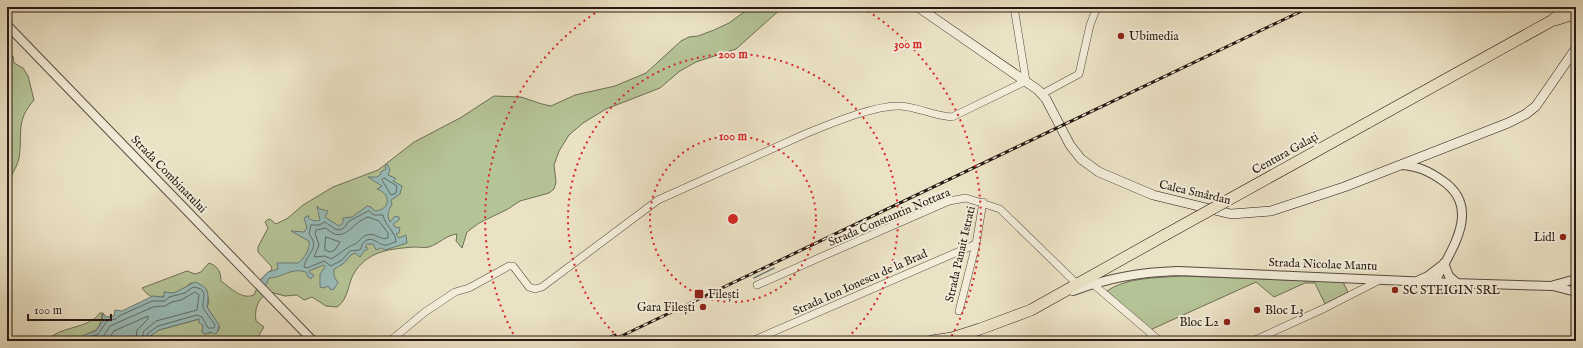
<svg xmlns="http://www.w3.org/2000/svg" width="1583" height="348" font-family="'IM FELL English',serif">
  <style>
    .green { fill: #b5c497; stroke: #6e6e55 }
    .water { fill: #99bdba; stroke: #6b7b77 }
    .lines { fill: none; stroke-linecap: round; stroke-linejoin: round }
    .shore { stroke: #606b66; stroke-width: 1 }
    .stream { stroke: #6b7b77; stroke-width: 1.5 }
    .minor-casing { stroke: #584b40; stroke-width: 8 }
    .tertiary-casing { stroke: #584b40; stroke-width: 10 }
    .secondary-casing { stroke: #271913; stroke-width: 10 }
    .trunk-casing { stroke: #271913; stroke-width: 12 }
    .minor { stroke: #f2ecd9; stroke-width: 7 }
    .tertiary { stroke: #f2ecd9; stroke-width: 8 }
    .secondary { stroke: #f2ecd9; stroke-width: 9 }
    .trunk { stroke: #ebe2c5; stroke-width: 11 }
    .rail-casing { stroke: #271913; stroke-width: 3 }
    .rail { stroke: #f2ecd9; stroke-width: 1.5; stroke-dasharray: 4.5; stroke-linecap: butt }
    .trunk-bridge-casing { stroke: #271913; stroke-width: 12; stroke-linecap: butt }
    .trunk-bridge { stroke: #ebe2c5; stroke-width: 11 }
    .ring { fill: none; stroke: #d62828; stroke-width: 2; stroke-dasharray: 2 4 }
    .poi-dot { fill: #8f2418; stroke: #f2ecd9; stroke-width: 1.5 }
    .labels { text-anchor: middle; stroke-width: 4; stroke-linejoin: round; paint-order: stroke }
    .poi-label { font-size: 12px; fill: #271913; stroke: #f2ecd9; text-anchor: start }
    .street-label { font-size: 12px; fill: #271913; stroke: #f2ecd9 }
    .centre { fill: #d62828; stroke: #f2ecd9; stroke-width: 2 }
    .ring-label { font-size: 12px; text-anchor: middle; font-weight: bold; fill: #d62828; stroke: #f2ecd9; stroke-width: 4; stroke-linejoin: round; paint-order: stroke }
  </style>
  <rect width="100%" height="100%" fill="#ebe2c5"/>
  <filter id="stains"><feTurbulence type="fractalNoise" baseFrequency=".005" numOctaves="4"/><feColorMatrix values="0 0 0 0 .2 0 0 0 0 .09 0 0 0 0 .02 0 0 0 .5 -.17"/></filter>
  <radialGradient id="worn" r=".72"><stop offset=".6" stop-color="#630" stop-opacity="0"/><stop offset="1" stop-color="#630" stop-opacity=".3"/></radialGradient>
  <!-- green -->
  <path class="green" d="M751,7H783L736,49L696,62L680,71L660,88L606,109L583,123L569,135L559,151L554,165L556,182L554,189L549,193L520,201L508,209L479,223L467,232L462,248L456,241L457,234C446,235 439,244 429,247C424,248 419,247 414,247C391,249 371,250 356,270C347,282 350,298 337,307L326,306L312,297L304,300L297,295L285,296L270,292C258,297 254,309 256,321L264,327L259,335L263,341H166V338L157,337V341H154L150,336L159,330L200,319L203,324L202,332L205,334L218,331L220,328L207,307L209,302L206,289L199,284L191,283C186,287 181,291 175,293C173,293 171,293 169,294C157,299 151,300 142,288L187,271L195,274L201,272L209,263C218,266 221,272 221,281C231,288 241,300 254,295L261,279L272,269L271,266L258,252V247L268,228L265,222L267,220L270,219L276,224L288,218L303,205L333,187L378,170L414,142L460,118L494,96L521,97L542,104L551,106L575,95L615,86L646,73L681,41L689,37L698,36L714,30L729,23Z
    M7,55L13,56L14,63L23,68L28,76L34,100C15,122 23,132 19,158C17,167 11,176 7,184Z
    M1182,276L1343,282L1348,292L1325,304L1315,283H1305L1274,297L1256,282L1150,330L1107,291C1127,277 1158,278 1182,276Z
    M100,313H103L105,316L102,314C100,337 90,327 79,341H47C60,325 88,330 100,313Z"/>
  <!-- water -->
  <path class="water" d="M387,164L390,170L388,175L395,178L396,179L393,181L402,186L400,194L391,200L392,204C389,210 386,215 390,222L395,216L399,217V220L393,224L395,227L400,228L399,233L396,234L399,238L406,235L407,243L385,250L381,248L376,250L373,244H367L365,247L368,248L367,250H365L360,257L355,253L351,255L343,264L334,269V276L338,283L333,290L330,289L328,286L324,288L320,287V274L325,267L324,265L309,271L310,273L314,275L311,279L308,277L306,272C291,267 282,278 269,278L263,291L259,282L268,272L278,269L277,263H298C304,259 311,248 309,241L291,231L304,232L307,228L304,218L307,216H309L308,218C311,220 316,222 320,220L317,206L320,209L328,211L325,217L339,226L343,223V218L352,217L367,206L371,207L375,211C390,210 392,194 377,189L382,186L368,177H377L380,175L381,172L386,169L385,166Z
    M195,282C211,288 208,295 207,307L219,325L217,333L214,334L211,332L205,334L202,332L203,325L199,323V319L159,330L150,336L154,341H79L84,335L96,331L103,321L102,314L107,317L114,316L115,310L122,311L153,296L164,297V292L174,293Z"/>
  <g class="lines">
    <!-- shore -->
    <path class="shore" d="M384,178L397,186L396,193L391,195L382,180Z
      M369,211L374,215H383C385,226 396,232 396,242C394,242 390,244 387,245C379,247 373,234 364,242C361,244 362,247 360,250L350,251L342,260L331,266L324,261L307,268L304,267C306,253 321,249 309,234L311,225H319L325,222L335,229L340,230L345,227L348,222Z
      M368,217L379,221L388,233V238C380,241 376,232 367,235C361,236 359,243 355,244C345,248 340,254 331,259L325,256L314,257L319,245L315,233L316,230L326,228C345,246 351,222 368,217Z
      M326,237L340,242L335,250L330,252L325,250Z
      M84,341L87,338L98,334L107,321L116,319L119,316L152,301H165L169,297L185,293L193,287C210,289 202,299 203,308L215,325L214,328H208L202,317L197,315L158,326L147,334L149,341
      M97,341L103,337L110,326L153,307L165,306L172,302L181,300L195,292L199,295L197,310L156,321L143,332V341
      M107,341L114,331L148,316V319L137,330L136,341"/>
    <!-- stream -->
    <path class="stream" d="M754,278L774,268"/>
    <!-- minor casing -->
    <g class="minor-casing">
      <path id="minor" d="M1042,94L1079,74L1090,25L1097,7
        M1093,284L1160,341
        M757,285L949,201L966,198L1000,209L1077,284
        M959,311L976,244L983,202
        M390,341L425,312L455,292L469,288L509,266H513L529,287L535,289L542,287L658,200L805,134C830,124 874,105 900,106C918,107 934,116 952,117L1026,81L1014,7
        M752,341L976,244
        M1144,341L1154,336
        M1253,341L1325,308L1380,280"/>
    </g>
    <!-- tertiary casing -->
    <g class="tertiary-casing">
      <path id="tertiary" d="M7,25L313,341
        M1401,165C1418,166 1429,171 1443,181C1483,209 1450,251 1435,282
        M1444,263L1449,276L1457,283
        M1419,280L1428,276L1441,266
        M1554,285L1576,279
        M1073,291C1107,278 1142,272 1178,271L1453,283L1553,286L1576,292"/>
    </g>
    <!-- secondary casing -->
    <g class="secondary-casing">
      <path id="secondary" d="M918,7L1038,90L1046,99L1070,145L1081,159L1099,172L1153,195L1231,214L1271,211L1344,187L1508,123L1526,114L1536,106L1576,48"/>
    </g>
    <!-- trunk casing -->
    <g class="trunk-casing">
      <path id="trunk" d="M1555,20L1576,13
        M1367,123L1553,20L1568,7
        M932,341L952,338L980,329L1031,310L1165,235"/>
    </g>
    <!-- minor -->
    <use href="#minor" class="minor"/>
    <!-- tertiary -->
    <use href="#tertiary" class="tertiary"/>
    <!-- secondary -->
    <use href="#secondary" class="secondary"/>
    <!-- trunk -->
    <use href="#trunk" class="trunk"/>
    <!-- rail casing -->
    <g class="rail-casing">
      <path id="rail" d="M602,341L615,335
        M611,341L1310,7"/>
    </g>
    <!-- rail -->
    <use href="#rail" class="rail"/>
    <!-- trunk-bridge casing -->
    <g class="trunk-bridge-casing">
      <path id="trunk-bridge" d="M1165,235L1367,123"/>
    </g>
    <!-- trunk-bridge -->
    <use href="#trunk-bridge" class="trunk-bridge"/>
  </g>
  <!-- distance rings -->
  <g class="ring">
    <circle cx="733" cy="219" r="83"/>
    <path d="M622 341A165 165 0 1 1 844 341"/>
    <path d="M516 339A248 248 0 0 1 603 8M863 8A248 248 0 0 1 950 339"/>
  </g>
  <!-- markers -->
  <g class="poi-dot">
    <circle cx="1121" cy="36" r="4"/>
    <circle cx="1563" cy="237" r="4"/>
    <circle cx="1395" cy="290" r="4"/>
    <rect x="694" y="289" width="10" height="10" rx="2"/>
    <circle cx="703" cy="307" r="4"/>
    <circle cx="1257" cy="310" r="4"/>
    <circle cx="1227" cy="322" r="4"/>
  </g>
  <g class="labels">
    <!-- poi labels -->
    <g class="poi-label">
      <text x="1129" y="40">Ubimedia</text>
      <text x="1555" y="241" text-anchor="end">Lidl</text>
      <text x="1403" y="294">SC STEIGIN SRL</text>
      <text x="708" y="298">Filești</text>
      <text x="695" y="311" text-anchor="end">Gara Filești</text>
      <text x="1265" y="314">Bloc L3</text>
      <text x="1219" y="326" text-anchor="end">Bloc L2</text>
    </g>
    <!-- street labels -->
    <g class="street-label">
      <text transform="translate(1285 153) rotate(-29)" y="4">Centura Galați</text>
      <text transform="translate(169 174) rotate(46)" y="4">Strada Combinatului</text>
      <text transform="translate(1195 192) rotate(13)" y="4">Calea Smârdan</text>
      <text transform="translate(889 217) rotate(-23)" y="4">Strada Constantin Nottara</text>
      <text transform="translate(960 254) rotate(-77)" y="4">Strada Panait Istrati</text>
      <text transform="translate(1323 264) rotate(2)" y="4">Strada Nicolae Mantu</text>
      <text transform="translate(860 282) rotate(-24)" y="4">Strada Ion Ionescu de la Brad</text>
    </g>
  </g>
  <circle cx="733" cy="219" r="6" class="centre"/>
  <g class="ring-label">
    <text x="908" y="48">300 m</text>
    <text x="733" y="58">200 m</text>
    <text x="733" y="140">100 m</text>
  </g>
  <!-- margin -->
  <rect width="1583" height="348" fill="none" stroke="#ebe2c5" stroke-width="24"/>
  <rect x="8" y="8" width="1567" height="332" fill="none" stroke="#271913" stroke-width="2"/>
  <rect x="12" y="12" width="1559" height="324" fill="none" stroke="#271913"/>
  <!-- scale -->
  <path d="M28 314v6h83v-6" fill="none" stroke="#271913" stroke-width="2"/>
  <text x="34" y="314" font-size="12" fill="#271913" stroke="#f2ecd9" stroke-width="3" paint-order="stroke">100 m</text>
  <rect width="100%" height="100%" filter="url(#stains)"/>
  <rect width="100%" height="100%" fill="url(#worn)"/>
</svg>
